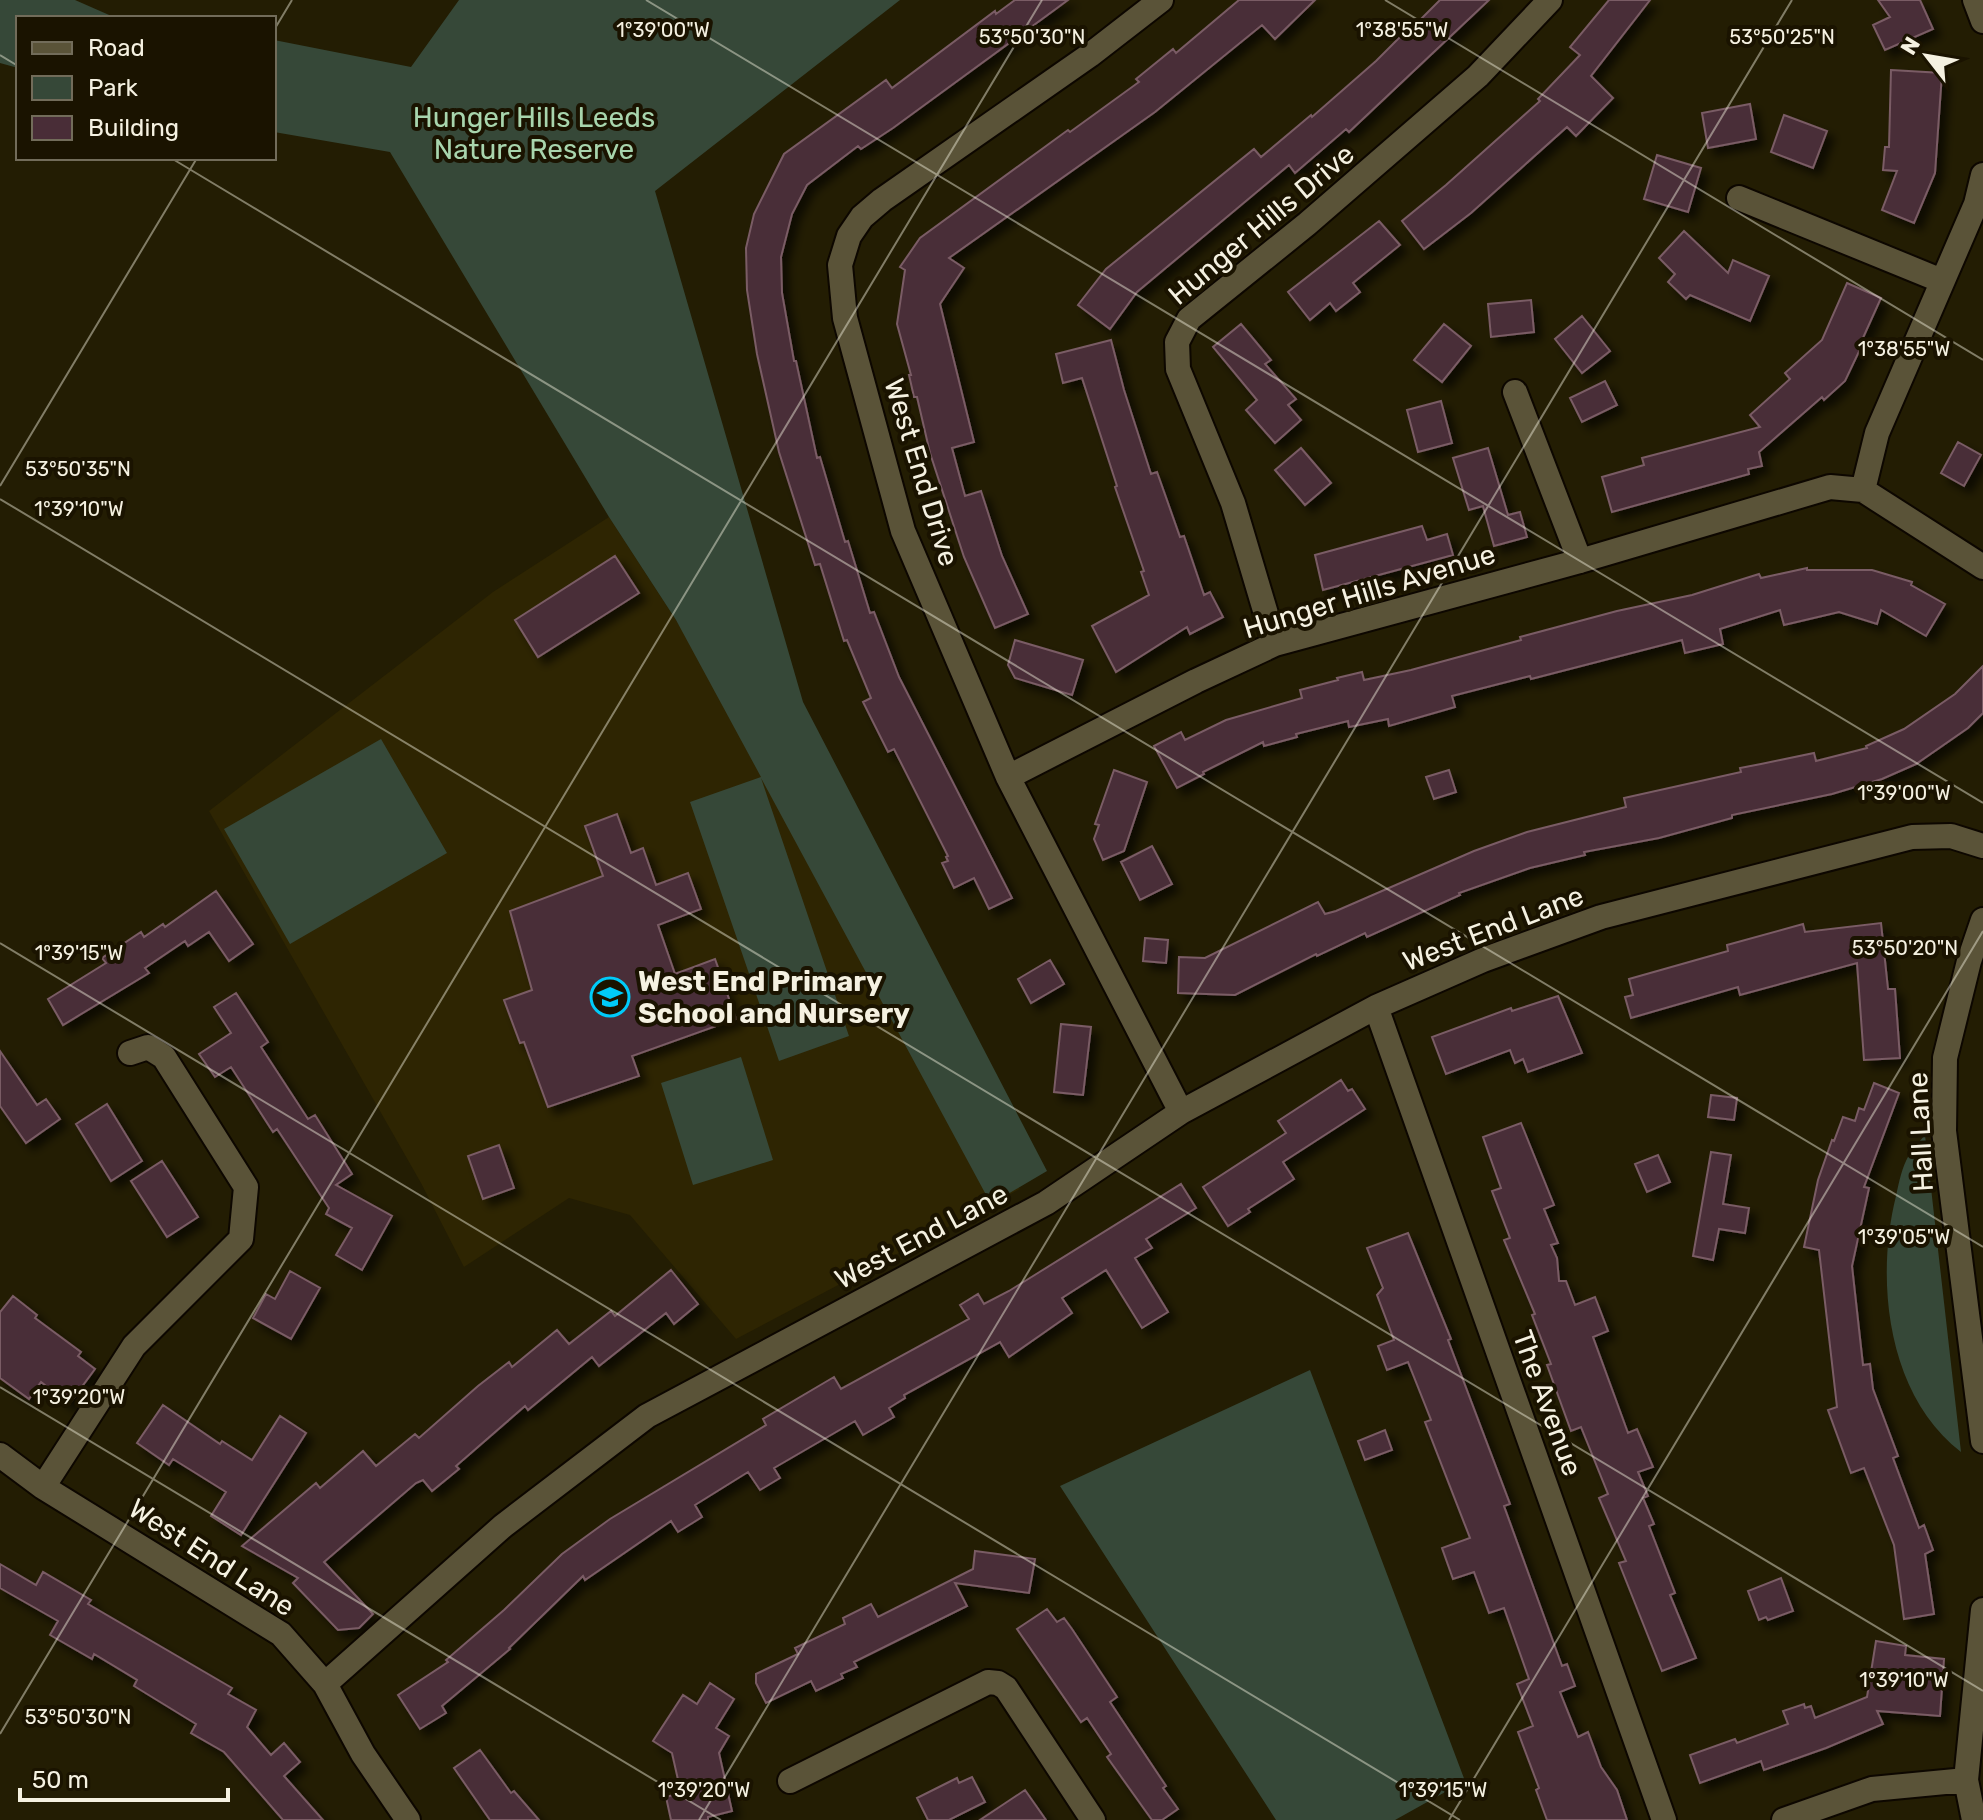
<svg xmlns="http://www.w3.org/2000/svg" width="1983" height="1820" font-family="Rubik,sans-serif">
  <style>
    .built { fill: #2e2502 }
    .green { fill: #364838 }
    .building { fill: #492d37; stroke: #7a5c65; stroke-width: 2; filter: url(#shadow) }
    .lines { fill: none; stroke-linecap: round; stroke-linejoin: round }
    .street-casing { stroke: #0d0700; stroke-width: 28 }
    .street { stroke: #5a5338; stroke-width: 24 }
    .ticks { fill: none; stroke: #f5f1e1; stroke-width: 2; stroke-opacity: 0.45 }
    .labels { text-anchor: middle; stroke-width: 8; stroke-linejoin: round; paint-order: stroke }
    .park-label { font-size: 28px; fill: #a8d5ad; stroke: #1a1300 }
    .street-label { font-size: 28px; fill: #f5f1e1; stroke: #1a1300 }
    .poi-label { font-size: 28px; font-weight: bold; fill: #f5f1e1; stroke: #1a1300; text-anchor: start }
    .ticks-label { font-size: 20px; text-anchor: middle; fill: #f5f1e1; stroke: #1a1300; stroke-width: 8; stroke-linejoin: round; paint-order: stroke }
  </style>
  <defs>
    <filter id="shadow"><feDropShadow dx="7" dy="7" stdDeviation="4" flood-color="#0009"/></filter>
  </defs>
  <rect width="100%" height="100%" fill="#231d03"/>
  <!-- built -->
  <path class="built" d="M609,517L676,620L1020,1189L736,1339L630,1215L569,1198L464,1267L421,1183L209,811L493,592Z"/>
  <!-- green -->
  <path class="green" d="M0,0H75L116,18H18V68L0,63Z
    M459,0H900L655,191L803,702L1047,1171L991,1204L761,778L849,1036L779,1061L690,802L761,777L676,620L609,517L390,152L274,132V40L411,67Z
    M381,739L447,853L290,944L224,829Z
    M741,1057L773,1160L693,1185L661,1083Z
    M1925,1135L1961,1452C1887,1395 1875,1280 1896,1196C1899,1182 1902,1167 1909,1155C1913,1148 1920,1141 1925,1135Z
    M1310,1370L1465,1781L1395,1820H1276L1060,1486Z"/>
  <!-- building -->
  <path class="building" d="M1015,0H1068L893,128L861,149L858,146L807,185L792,214L781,257L782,293L794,361H796L817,458L820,457L845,542L848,541L870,613L874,612L899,677L1012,898L989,909L974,878L954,888L942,863L948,861L946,857L948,856L894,749L888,752L863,702L871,698L847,640L844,641L820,564L815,565L779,452L757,354L747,290L746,248L754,214L784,154L886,80L892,88L995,11L996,14Z
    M1239,0H1315L1275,39L1262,25L1155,112L949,258L964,268L940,304L974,442L952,448L965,496L981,491L1002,556L1028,614L995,628L964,557L930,453L917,397H914L909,375H911L897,324L905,270L900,267L920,238L1068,130L1070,132L1139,82L1136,79L1173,49L1176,53Z
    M1440,0H1489L1349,132L1346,129L1295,173L1289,165L1137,292L1110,329L1078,305L1106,269L1254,149L1261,157L1311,115L1312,117L1376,61L1409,28L1410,30Z
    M1609,0H1650L1591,76L1613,98L1576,136L1567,127L1471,213L1424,249L1402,221L1446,185L1540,101L1538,99L1580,55L1570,47Z
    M1878,0H1920L1933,29L1885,50L1873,25L1890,17Z
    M1891,70L1942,73L1935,173L1914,223L1882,210L1897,171L1883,170L1885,147H1889Z
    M1750,104L1756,139L1708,148L1702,113Z
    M1784,115L1827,131L1813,168L1771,152Z
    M1657,155L1701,168L1688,212L1644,199Z
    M1379,221L1400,245L1353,283L1360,292L1336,311L1330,303L1310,320L1288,292Z
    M1684,231L1728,273L1733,260L1769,276L1750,321L1690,295L1686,299L1668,282L1675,274L1659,258Z
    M1847,283L1881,298L1862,340L1864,341L1845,381L1824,400L1822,397L1759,452L1762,466L1748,469L1749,474L1612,512L1602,477L1644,465L1642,458L1760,427L1750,415L1790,379L1785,373L1822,340Z
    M1531,300L1534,332L1491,337L1488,304Z
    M1582,316L1610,351L1582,373L1555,339Z
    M1241,324L1271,360L1265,364L1296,399L1288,405L1301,420L1275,443L1246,410L1257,400L1213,347Z
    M1444,324L1471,346L1442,382L1414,360Z
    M1111,340L1124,390L1151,474L1157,472L1180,537L1184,536L1204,595L1210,592L1223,617L1190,634L1187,627L1116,672L1092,626L1149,595L1141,572L1144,571L1115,487L1117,486L1082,378L1063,383L1056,354Z
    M1605,381L1617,405L1582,422L1570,398Z
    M1441,401L1452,443L1418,452L1407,410Z
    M1958,442L1981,455L1964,486L1941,473Z
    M1301,448L1331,483L1305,505L1275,470Z
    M1488,448L1508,515L1520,512L1527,537L1494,546L1483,506L1469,510L1453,458Z
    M1422,526L1427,540L1447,534L1453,555L1323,590L1315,555Z
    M615,556L639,593L538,657L515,620Z
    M1807,568V570H1872L1912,582L1911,585L1945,604L1926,636L1881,610L1877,624L1839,612L1784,625L1780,610L1720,629L1723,644L1685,653L1682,640L1531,679L1530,676L1452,696L1455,707L1389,726L1388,719L1349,727L1348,721L1296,734L1297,737L1264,746L1263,742L1203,772L1204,774L1177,788L1154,746L1181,732L1185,740L1226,720L1302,698L1300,690L1338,680L1337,678L1362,672L1364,680L1411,670L1521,640L1520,637L1617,611L1692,595L1759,574L1761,578Z
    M1015,640L1083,660L1072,695L1015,678L1008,665Z
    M1983,666V713L1968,728L1916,764L1882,779L1832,794L1732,815V818L1659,838L1584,852L1585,855L1530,868L1459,893L1460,895L1367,937L1365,933L1317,956L1316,954L1235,995L1178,993L1179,957L1205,958L1318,902L1325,914L1336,911L1474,851L1527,832L1626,807L1624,798L1741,772L1740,768L1761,764L1814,753L1816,761L1867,748L1866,746L1904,729L1955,694Z
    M1114,770L1147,782L1124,851L1103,860L1094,839L1099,825L1095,824Z
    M1449,770L1456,792L1434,799L1426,777Z
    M617,814L631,853L643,848L656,885L688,873L701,909L658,925L675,974L715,959L736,1019L632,1056L639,1076L548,1107L524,1042L520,1043L504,1000L532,990L510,911L603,876L585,826Z
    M1152,846L1172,884L1140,900L1121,862Z
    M216,891L253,944L229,961L209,932L188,946L185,941L145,968L149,973L63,1025L48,999L106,963L102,958L141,932L144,937L163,924L165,927Z
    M1881,923L1888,989H1895L1900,1058L1864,1060L1857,963L1740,995L1738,987L1631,1018L1625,997L1633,995L1629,979L1728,951L1727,945L1803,924L1805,932Z
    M1145,938L1168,940L1166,963L1143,961Z
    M1050,960L1064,984L1031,1003L1018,979Z
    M236,993L268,1042L261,1047L308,1119L315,1115L352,1174L336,1185L392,1216L362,1270L336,1255L352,1228L326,1214L329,1208L277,1129L273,1132L231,1067L215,1077L199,1054L231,1033L214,1007Z
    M1558,996L1582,1053L1528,1072L1523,1059L1515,1063L1510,1050L1446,1074L1432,1037L1511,1008L1512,1011Z
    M1061,1024L1091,1027L1083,1095L1054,1092Z
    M0,1051L37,1105L46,1099L60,1119L26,1143L0,1106Z
    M1341,1080L1348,1091L1352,1089L1365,1109L1283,1162L1294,1179L1248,1209L1250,1212L1228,1226L1203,1187L1286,1133L1278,1121Z
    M1874,1083L1899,1093L1864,1187L1869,1188L1852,1266L1863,1365L1870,1364L1873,1389L1898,1456L1893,1458L1919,1528L1924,1525L1933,1550L1925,1554L1934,1614L1904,1619L1894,1545L1864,1468L1851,1473L1828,1410L1837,1407L1819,1250L1804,1247L1818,1180L1832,1140L1834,1141L1843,1117L1855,1121L1859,1108L1864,1110Z
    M1711,1095L1737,1098L1734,1120L1708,1117Z
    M107,1104L142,1161L111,1181L76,1124Z
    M1521,1123L1554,1205L1544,1209L1558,1243L1551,1245L1557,1258L1559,1281H1566L1575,1305L1595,1297L1608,1331L1593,1337L1628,1433L1637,1429L1653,1467L1638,1472L1648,1496L1643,1498L1654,1524L1649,1526L1675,1593L1670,1595L1696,1658L1662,1671L1619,1563L1626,1561L1599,1498L1608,1494L1581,1427L1571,1431L1547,1365L1551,1364L1532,1315L1535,1314L1504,1240L1510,1238L1492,1191L1501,1188L1483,1137Z
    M499,1145L514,1188L483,1199L468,1156Z
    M1711,1152L1731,1155L1723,1204L1749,1208L1745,1233L1719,1229L1713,1260L1693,1256Z
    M1658,1155L1670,1182L1647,1192L1635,1164Z
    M162,1161L198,1217L167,1237L131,1181Z
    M1181,1184L1196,1208L1146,1239L1152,1248L1135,1258L1168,1312L1142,1328L1106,1270L1062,1298L1072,1313L1009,1357L1000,1342L904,1395L905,1398L889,1408L894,1417L863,1435L855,1421L774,1468L780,1478L760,1490L748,1472L695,1505L702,1517L678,1532L671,1521L585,1580L583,1576L509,1648L510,1649L442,1706L446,1713L420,1729L398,1695L448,1662L446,1660L504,1610L562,1554L610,1519L766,1425L763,1419L834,1377L841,1389L969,1319L960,1305L978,1294L984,1304L1009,1291Z
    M1408,1233L1451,1339L1448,1340L1510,1504L1504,1506L1562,1666L1567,1664L1575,1686L1560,1692L1578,1737L1588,1732L1601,1767L1617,1790L1627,1820H1547L1536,1790L1539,1788L1518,1732L1533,1726L1517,1684L1529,1679L1504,1608L1489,1613L1474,1572L1453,1579L1442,1548L1470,1538L1425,1422L1431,1420L1408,1362L1387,1370L1378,1346L1394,1340L1377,1295L1383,1288L1367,1248Z
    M671,1270L698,1304L674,1324L666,1313L599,1366L592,1357L528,1410L525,1406L456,1466L459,1469L432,1491L423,1480L416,1483L324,1562L373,1614L359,1628L338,1630L293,1583L298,1578L242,1546L316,1483L320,1488L363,1451L376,1466L415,1434L419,1438L478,1386L509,1362L512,1367L557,1330L569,1344L611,1311L615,1316Z
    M290,1271L320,1288L291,1339L253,1318L266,1294L275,1299Z
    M13,1296L37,1315L35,1318L81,1352L78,1356L95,1369L69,1404L41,1382L29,1399L0,1378V1312Z
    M163,1405L220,1444L222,1441L252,1460L280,1416L306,1433L241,1535L211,1516L226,1492L173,1459L169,1465L137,1443Z
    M1385,1430L1392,1450L1365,1460L1358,1441Z
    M975,1551L1035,1559L1029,1593L955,1583L967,1606L854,1662L857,1667L841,1674L843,1678L816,1691L811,1681L766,1703L756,1683V1674L798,1654L795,1648L845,1624L843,1618L871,1604L878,1617L973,1569Z
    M0,1564L36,1585L43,1572L91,1600L88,1604L232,1688L228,1694L256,1710L247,1727L271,1755L284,1743L300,1762L284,1776L323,1820H283L224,1752L191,1733L196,1724L134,1686L137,1680L94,1654L92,1659L50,1635L58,1621L0,1588Z
    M1781,1578L1793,1611L1768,1620L1766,1617L1759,1620L1748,1591Z
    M1047,1609L1057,1622L1064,1618L1072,1629L1117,1697L1110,1702L1166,1786L1163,1788L1178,1809L1162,1820H1152L1107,1757L1111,1754L1087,1718L1081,1722L1017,1629Z
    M1876,1641L1906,1646L1905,1655L1944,1659L1940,1716L1877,1711L1883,1724L1826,1748L1764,1770L1761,1761L1700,1783L1690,1755L1735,1739L1737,1743L1788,1724L1783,1711L1804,1704L1805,1708L1811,1706L1815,1718L1867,1697Z
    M710,1683L734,1699L716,1728L729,1736L719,1753L732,1811L708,1817V1820H671L666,1797L681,1793L672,1753L653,1741L683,1695L697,1704Z
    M480,1750L511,1793L514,1791L539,1820H490L454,1768Z
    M972,1777L985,1802L949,1820H928L917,1798L957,1778L959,1783Z
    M1025,1790L1046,1820H980Z"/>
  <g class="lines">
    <!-- street casing -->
    <g class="street-casing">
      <path id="street" d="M1161,0L1090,55L882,200L862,217L849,236L840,265L845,318L903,531L1008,777L1181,1112
        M1975,0L1983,21
        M1739,198L1942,281
        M1515,392L1580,561
        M1863,490L1877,433L1976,204L1983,175
        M1275,644L1233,503L1178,369L1177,342L1189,319L1307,224L1478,76L1550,0
        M1008,777L1196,681L1275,644L1580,561L1830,487L1863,490L1983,567
        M1983,920L1969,961L1945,1058L1944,1131L1983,1441
        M1376,1007L1664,1820
        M0,1455L43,1487L281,1634L325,1684L363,1754L408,1820
        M43,1487L134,1346L241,1239L246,1187L164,1057L148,1047L130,1053
        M325,1684L503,1526L647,1416L1046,1203L1181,1112L1376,1007L1483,960L1601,917L1912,837L1951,836L1983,846
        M790,1781L988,1682L998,1683L1006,1688L1093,1820
        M1784,1820L1872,1789L1966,1780
        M1974,1820L1966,1780L1983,1610"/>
    </g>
    <!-- street -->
    <use href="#street" class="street"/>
  </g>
  <!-- ticks -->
  <path class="ticks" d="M646,0L1983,803M1385,0L1983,360M274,30L292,0M0,55L18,66M171,158L1983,1247M0,486L197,158M0,499L1983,1691M0,943L1460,1820M0,1387L721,1820M0,1734L1042,0M699,1820L1792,0M1449,1820L1983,931"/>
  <!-- icons -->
  <defs>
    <g id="school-ring" transform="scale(2)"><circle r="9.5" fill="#1a1300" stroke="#00cbf9" stroke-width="1.5"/><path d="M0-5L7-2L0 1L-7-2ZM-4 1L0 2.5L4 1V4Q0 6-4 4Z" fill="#00cbf9"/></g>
  </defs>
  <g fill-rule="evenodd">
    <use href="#school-ring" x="610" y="997"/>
  </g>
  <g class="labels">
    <!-- park labels -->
    <g class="park-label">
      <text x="534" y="127">Hunger Hills Leeds<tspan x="534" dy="32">Nature Reserve</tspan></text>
    </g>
    <!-- street labels -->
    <g class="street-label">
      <text transform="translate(1261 224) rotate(-40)" y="10">Hunger Hills Drive</text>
      <text transform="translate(922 472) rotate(73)" y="10">West End Drive</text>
      <text transform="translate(1369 591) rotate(-17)" y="10">Hunger Hills Avenue</text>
      <text transform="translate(1493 928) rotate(-21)" y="10">West End Lane</text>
      <text transform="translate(1920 1132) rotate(-93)" y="10">Hall Lane</text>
      <text transform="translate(921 1236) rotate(-28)" y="10">West End Lane</text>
      <text transform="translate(1548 1403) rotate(70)" y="10">The Avenue</text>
      <text transform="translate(212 1557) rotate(33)" y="10">West End Lane</text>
    </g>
    <!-- poi labels -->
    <g class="poi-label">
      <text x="638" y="991">West End Primary<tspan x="638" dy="32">School and Nursery</tspan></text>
    </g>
  </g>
  <g class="ticks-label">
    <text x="663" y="37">1°39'00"W</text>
    <text x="1402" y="37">1°38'55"W</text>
    <text x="1032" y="44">53°50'30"N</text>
    <text x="1782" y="44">53°50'25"N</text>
    <text x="1904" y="356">1°38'55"W</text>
    <text x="78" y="476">53°50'35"N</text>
    <text x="79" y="516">1°39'10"W</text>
    <text x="1904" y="800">1°39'00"W</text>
    <text x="1905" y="955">53°50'20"N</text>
    <text x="79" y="960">1°39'15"W</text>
    <text x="1904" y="1244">1°39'05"W</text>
    <text x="79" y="1404">1°39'20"W</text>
    <text x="1904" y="1687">1°39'10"W</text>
    <text x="78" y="1724">53°50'30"N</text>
    <text x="704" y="1797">1°39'20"W</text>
    <text x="1443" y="1797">1°39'15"W</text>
  </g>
  <!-- legend -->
  <rect x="16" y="16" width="260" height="144" fill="#1a1300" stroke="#726c5a" stroke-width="2"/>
  <rect x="32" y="42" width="40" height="12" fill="#5a5338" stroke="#726c5a" stroke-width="2"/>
  <text x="88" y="56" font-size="24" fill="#f5f1e1">Road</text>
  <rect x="32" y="76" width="40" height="24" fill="#364838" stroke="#726c5a" stroke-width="2"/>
  <text x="88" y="96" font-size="24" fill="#f5f1e1">Park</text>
  <rect x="32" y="116" width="40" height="24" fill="#492d37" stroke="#726c5a" stroke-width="2"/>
  <text x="88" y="136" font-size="24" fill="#f5f1e1">Building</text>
  <!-- north arrow -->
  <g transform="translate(1927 56) rotate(301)" stroke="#1a1300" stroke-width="6" paint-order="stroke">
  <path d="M0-6L14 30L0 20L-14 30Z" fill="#f5f1e1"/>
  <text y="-12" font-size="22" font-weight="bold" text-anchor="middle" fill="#f5f1e1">N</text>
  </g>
  <!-- scale -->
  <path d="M20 1788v12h208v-12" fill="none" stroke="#f5f1e1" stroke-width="4"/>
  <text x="32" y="1788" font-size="24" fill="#f5f1e1" stroke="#1a1300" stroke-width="6" paint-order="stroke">50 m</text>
</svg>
